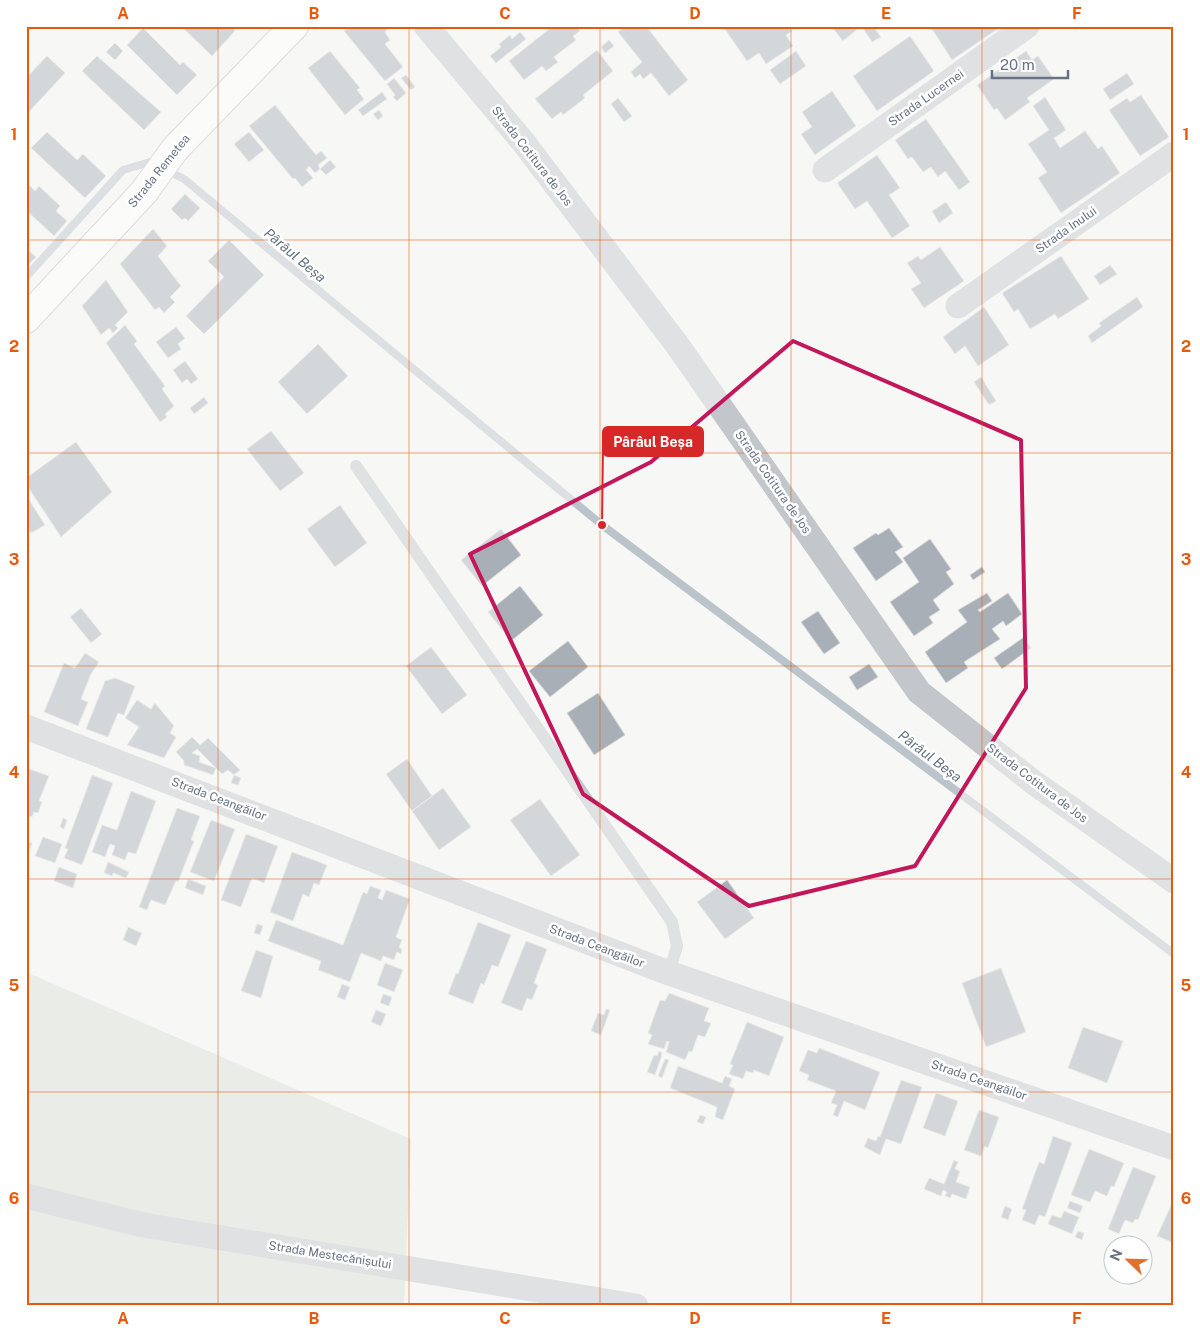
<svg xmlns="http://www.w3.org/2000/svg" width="1200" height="1332" font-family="'Public Sans',sans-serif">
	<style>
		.green { fill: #d8ded6 }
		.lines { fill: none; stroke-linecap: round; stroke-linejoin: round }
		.stream { stroke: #bbc4ca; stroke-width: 8 }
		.building { fill: #a9afb7; stroke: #d9d9d7 }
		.secondary-casing { stroke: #b5b9bf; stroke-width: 30 }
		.lane { stroke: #c3c6ca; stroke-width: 12 }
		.street { stroke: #c3c6ca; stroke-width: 25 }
		.secondary { stroke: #fff; stroke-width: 28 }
		.marked { fill: none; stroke: #c2185b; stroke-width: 4; stroke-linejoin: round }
		.grid { fill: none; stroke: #e8590c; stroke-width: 1; stroke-opacity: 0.55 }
		.labels { text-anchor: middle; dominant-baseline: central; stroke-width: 5; stroke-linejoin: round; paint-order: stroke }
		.street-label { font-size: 12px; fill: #677385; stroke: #fff }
		.water-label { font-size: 14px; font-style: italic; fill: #637481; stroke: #fff }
		.leader { fill: none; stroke: #d62828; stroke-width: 2 }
		.callout-dot { fill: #d62828; stroke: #fff; stroke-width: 2 }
		.callout { fill: #d62828; stroke: #d62828; stroke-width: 2 }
		.callout-label { font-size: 14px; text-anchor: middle; font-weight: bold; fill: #fff }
		.neatline { fill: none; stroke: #e8590c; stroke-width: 2 }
		.grid-label { font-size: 16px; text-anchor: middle; font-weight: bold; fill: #e8590c }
	</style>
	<rect width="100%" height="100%" fill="#f7f8f5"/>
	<path class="green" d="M26,972l385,167 -7,167h-378z"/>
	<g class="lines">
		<path class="stream" d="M166,170l18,9 418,346 572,429
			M26,277l97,-107 27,-8 6,3"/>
	</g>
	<path class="building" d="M181,26h49l5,5 -23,25z
		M350,26h41l-6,6 5,8 -5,4 18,23 -18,14 -41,-50z
		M553,26h23l4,5 -7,5 3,4 -22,17 4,5 -12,9 -4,-5 -18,14 -15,-19z
		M625,26h21l42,54 -19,16 -18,-23 -8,6 -3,-5 -5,4 -4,-6 11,-10 -24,-30z
		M727,26h62l3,5 -6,4 7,11 -27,18 -7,-11 -12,8 -23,-33z
		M861,26l-18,15 -11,-14 1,-1z
		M873,26l8,11 -9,5 -10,-15z
		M930,26h72l-50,34z
		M143,28l37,37 3,-3 14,13 -20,20 -50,-50z
		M520,32l6,7 -30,24 -6,-7 11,-9 -2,-3 11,-9 2,4z
		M910,36l24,35 -57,40 -24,-35z
		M609,40l5,6 -9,7 -4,-6z
		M115,43l8,8 -8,9 -9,-8z
		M597,50l16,21 -30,24 2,3 -22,17 -2,-3 -9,7 -17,-20z
		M330,51l30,37 -3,2 7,9 -19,16 -37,-47z
		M796,51l10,15 -26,18 -10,-14z
		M1026,51l6,9 6,-4 16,23 -27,19 3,4 -25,18 -8,-12 -3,2 -17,-25z
		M47,56l18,17 -39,42v-37z
		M97,56l64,56 -17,18 -62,-59z
		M1127,73l7,11 -24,16 -7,-11z
		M406,75l9,12 -4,3 -10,-12z
		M394,78l12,15 -9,8 -4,-4 2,-2 -8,-11z
		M832,91l24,35 -41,29 -14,-21 11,-7 -10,-15z
		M382,92l5,7 -24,17 -5,-6z
		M1141,95l28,42 -29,19 -31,-46 18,-12 3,4z
		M1045,97l21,33 -12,8 6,10 25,-17 13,18 4,-3 18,27 -59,40 -23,-35 9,-6 -19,-28 21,-14 -16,-24z
		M618,98l14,18 -8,6 -13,-18z
		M275,105l41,50 5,-4 6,7 -9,7 2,4 -5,4 -6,-7 -3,4 7,8 -11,9 -7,-9 -2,1 -44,-53z
		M379,110l4,6 -5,4 -5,-6z
		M926,119l44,63 -11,8 -14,-19 -7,6 -7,-10 -8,5 -11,-15 -4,2 -13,-19z
		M47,132l30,28 6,-6 23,22 -21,22 -54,-50z
		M249,132l15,18 -15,12 -15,-18z
		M877,155l23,33 -11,7 21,31 -18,12 -25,-37 -12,8 -18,-26z
		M330,160l6,7 -10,8 -6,-6z
		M26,182l9,9 4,-5 21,20 -4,5 11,10 -13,15 -28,-26z
		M185,194l15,14 -12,13 -3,-3 -3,2 -11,-11z
		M946,202l7,11 -14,10 -7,-12z
		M153,229l14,17 -9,10 23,30 -11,11 5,5 -11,11 -5,-6 -4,3 -35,-46z
		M229,240l35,35 -60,59 -18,-18 38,-39 -16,-16z
		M940,247l24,34 -40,27 -13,-19 10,-6 -14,-20 11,-7 3,4z
		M26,248l10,9 -10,10z
		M1061,256l28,43 -31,20 -3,-5 -25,15 -12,-20 -4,3 -12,-19z
		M1110,265l7,9 -17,11 -6,-9z
		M106,280l22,32 -13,13 3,3 -5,5 -4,-5 -8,7 -19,-29z
		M1137,297l6,10 -51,36 -4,-7 13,-10 -2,-3z
		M984,307l25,38 -31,21 -13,-20 -10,8 -12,-17z
		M125,325l12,16 -3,3 31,42 -3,3 12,17 -9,8 2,3 -7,5 -54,-79z
		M176,327l9,11 -7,6 3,5 -13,9 -12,-16z
		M318,344l30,32 -41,38 -29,-32z
		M185,361l13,18 -7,5 -4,-5 -5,4 -9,-13z
		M981,377l15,24 -7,4 -15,-23z
		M204,397l4,6 -14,11 -4,-6z
		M271,431l33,42 -24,18 -33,-42z
		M76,442l36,50 -51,45 -35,-53v-6z
		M26,495l19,30 -14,8 -5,-7z
		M340,505l27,38 -32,24 -28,-38z
		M889,528l14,19 -8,5 8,10 -27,19 -23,-33 23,-15 2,2z
		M501,529l20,26 -39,31 -21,-26z
		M930,539l21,30 -5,3 8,12 -21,16 7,10 -11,7 4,6 -19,13 -24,-34 29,-20 -16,-24z
		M982,567l3,5 -12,8 -3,-5z
		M520,586l23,29 -32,26 -23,-29z
		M987,593l5,8 -14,9 2,2 28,-19 14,21 -16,12 -3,-5 -11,8 8,10 -36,23 4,6 -22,15 -21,-31 42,-30 -9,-12z
		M81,608l21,26 -11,9 -21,-26z
		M818,611l22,32 -16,11 -23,-32z
		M1024,637l7,11 -29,21 -8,-11z
		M568,641l20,26 -38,30 -21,-26z
		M431,647l36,48 -25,19 -36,-48z
		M85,653l14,9 -8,12 -10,25 7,3 -10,24 -34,-14 20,-49 11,5z
		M869,664l9,13 -21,13 -8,-13z
		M115,678l20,8 -11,29 -6,-2 -10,24 -22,-8 19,-48z
		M598,693l27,42 -31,20 -27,-42z
		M137,700l14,9 4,-6 19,23 -4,7 6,4 -12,21 -37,-13 12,-18 -14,-9z
		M192,737l8,8 8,-7 32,32 -6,5 -6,-5 -6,4 -25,-25 -5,4 8,3 -1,6 17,6 -3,7 -29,-10v-4l-8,-9z
		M407,759l25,37 -20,15 -26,-37z
		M29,769l20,7 -10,25 3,1 -4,11 -4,-1 -2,5 -6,-2v-38z
		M92,775l21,8 -31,82 -18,-7 4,-9 -3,-1z
		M234,775l7,3 -3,7 -7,-2z
		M443,788l28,39 -32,23 -27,-39z
		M131,791l25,10 -20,53 -8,-2 -3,8 -13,-5 3,-9 -5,-2 -5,13 -13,-5 10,-27 15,5z
		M540,799l40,56 -29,21 -41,-56z
		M177,808l23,8 -9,24 3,1 -16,41 -2,-1 -11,24 -14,-5 -4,10 -8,-3z
		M63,818l4,2 -3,9 -4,-2z
		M211,820l24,9 -21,52 -24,-9z
		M246,834l32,12 -14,37 -12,-5 -11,29 -20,-7z
		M43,837l19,7 -7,19 -20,-7z
		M26,841l6,2 -4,11h-2z
		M292,852l35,13 -8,20 -5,-2 -5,14 -6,-3 -10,27 -23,-9z
		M108,862l21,10 -3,6 -13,-5 -1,3 -8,-3z
		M59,867l18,7 -4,14 -19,-7z
		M188,879l18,7 -3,9 -18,-7z
		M727,880l27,38 -29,21 -28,-37z
		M370,886l11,4 -3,8 4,2 4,-10 24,9 -14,38 6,3 -3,7 3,2 -1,5 -4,-2 -3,8 -11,-4 -2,5 -20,-8 -11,29 -32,-12 3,-9 -53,-20 8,-21 67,25 20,-53 4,2z
		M478,922l33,13 -13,32 -6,-2 -8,20 -3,-2 -8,21 -25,-10 8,-21 2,1z
		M257,924l6,2 -3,9 -6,-2z
		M128,927l14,6 -6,13 -13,-6z
		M526,941l21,8 -13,34 4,2 -6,15 -5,-2 -5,13 -21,-8z
		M256,950l17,6 -12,42 -20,-7z
		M385,963l18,7 -9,22 -17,-7z
		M1001,968l25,64 -40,15 -24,-64z
		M342,984l8,3 -5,13 -8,-3z
		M669,993l40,15 -5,13 7,2 -6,14 -7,-2 -6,17 -3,-1 -4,9 -19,-8 3,-10 -2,-1 -3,8 -16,-5 4,-9 -4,-2 12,-33 5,1z
		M383,994l9,3 -3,9 -9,-3z
		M606,1009l4,1 -9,25 -10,-4 7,-18 6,2z
		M376,1010l10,4 -5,12 -10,-4z
		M747,1022l37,15 -15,39 -15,-6 -1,3 -7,-2 -3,8 -14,-5 4,-9 -3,-1z
		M1083,1027l40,14 -16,42 -39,-15z
		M819,1048l61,24 -15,38 -21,-9 -6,16 -5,-2 4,-10 -6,-2 5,-12 -29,-11 2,-5 -10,-4 9,-21 9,3z
		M659,1051l3,2 -1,5 -6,17 -8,-3 7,-17 3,1z
		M665,1059l4,1 -7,18 -4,-2z
		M678,1066l44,17 3,-7 7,3 -3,7 6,3 -12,31 -8,-3 2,-10 -47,-19z
		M901,1080l21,7 -21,57 -15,-5 -6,16 -16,-8 4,-9 8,3 2,-5 2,1z
		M936,1093l22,8 -13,35 -22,-8z
		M979,1110l20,7 -11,31 -3,-2 -4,10 -17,-6z
		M700,1115l6,2 -3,7 -6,-2z
		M1053,1136l19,7 -27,74 -6,-2 -4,10 -13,-5 4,-10 -4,-1 17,-47 5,2z
		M1089,1149l35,14 -10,24 -3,-1 -4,10 -12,-5 -5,11 -19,-7z
		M954,1160l4,2 -3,7 5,2 -4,11 14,5 -4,12 -14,-5 -2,4 -5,-2 2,-4 -4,-2 -2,6 -17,-7 5,-11 15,6z
		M1133,1167l23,9 -18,44 -3,-1 -2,4 -8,-3 -6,14 -11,-5z
		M1174,1199v44l-17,-7z
		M1070,1201l13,5 -3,7 -13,-5z
		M1005,1206l7,3 -4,11 -7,-3z
		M1064,1211l15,6 -7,17 -24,-10 4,-9 9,3z
		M1078,1231l6,2 -2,7 -7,-3z"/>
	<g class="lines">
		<g class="secondary-casing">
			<path id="secondary" d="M26,319l118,-127 31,-43 119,-123"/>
		</g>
		<path class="lane" d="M356,466l316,456 5,24 -8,27"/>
		<path class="street" d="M426,26l98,117 154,203 241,346 114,90 141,99
			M825,170l202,-144
			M958,306l216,-152
			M26,727l643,246 505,175
			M26,1196l117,29 493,81"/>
		<use href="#secondary" class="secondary"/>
	</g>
	<path d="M0 0H1200V1332H0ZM793,341l228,99 5,248 -111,178 -166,40 -166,-112 -113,-240 181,-92z" fill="#f7f8f5" fill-opacity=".55" fill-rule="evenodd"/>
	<path class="marked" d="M793,341l228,99 5,248 -111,178 -166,40 -166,-112 -113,-240 181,-92z"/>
	<path class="grid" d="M218,26v1280M409,26v1280M600,26v1280M791,26v1280M982,26v1280M26,240h1148M26,453h1148M26,666h1148M26,879h1148M26,1092h1148"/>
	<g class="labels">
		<g class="street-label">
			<text transform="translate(926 98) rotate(-35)">Strada Lucernei</text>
			<text transform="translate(532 156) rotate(52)">Strada Cotitura de Jos</text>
			<text transform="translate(159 171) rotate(-51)">Strada Remetea</text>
			<text transform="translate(1066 230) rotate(-35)">Strada Inului</text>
			<text transform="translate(773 482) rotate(55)">Strada Cotitura de Jos</text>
			<text transform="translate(1037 783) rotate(37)">Strada Cotitura de Jos</text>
			<text transform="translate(219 799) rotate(21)">Strada Ceangăilor</text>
			<text transform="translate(597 946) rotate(21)">Strada Ceangăilor</text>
			<text transform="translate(979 1080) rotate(19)">Strada Ceangăilor</text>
			<text transform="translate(330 1255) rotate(9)">Strada Mestecănișului</text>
		</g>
		<g class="water-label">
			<text transform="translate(295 255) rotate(40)">Pârâul Beșa</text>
			<text transform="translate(930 756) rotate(37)">Pârâul Beșa</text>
		</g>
	</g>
	<path class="leader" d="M602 525L603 442"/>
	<circle class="callout-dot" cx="602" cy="525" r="5"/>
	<rect class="callout" x="603" y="427" width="100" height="29" rx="5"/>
	<g class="callout-label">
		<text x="653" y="447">Pârâul Beșa</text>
	</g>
	<rect width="1200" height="1332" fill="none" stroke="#ffffff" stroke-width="55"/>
	<g transform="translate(1128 1260) rotate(293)"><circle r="24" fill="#ffffff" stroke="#c2c7ce"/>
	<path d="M0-4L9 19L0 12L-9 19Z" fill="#e0712c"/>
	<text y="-8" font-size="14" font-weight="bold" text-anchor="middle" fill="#677385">N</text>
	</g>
	<path d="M992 70v8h76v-8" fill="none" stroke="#677385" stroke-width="2.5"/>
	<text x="1000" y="70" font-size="15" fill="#677385" stroke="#ffffff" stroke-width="4" paint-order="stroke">20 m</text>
	<rect x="28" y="28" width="1144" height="1276" class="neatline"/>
	<g class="grid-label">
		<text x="123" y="19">A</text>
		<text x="314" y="19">B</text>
		<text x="505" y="19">C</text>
		<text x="695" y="19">D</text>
		<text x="886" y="19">E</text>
		<text x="1077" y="19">F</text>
		<text x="14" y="140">1</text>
		<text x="1186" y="140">1</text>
		<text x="14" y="352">2</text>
		<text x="1186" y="352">2</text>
		<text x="14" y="565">3</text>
		<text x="1186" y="565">3</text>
		<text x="14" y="778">4</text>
		<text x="1186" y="778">4</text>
		<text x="14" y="991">5</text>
		<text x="1186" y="991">5</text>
		<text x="14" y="1204">6</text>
		<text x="1186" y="1204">6</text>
		<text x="123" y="1324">A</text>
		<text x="314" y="1324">B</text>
		<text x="505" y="1324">C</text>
		<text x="695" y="1324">D</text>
		<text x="886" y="1324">E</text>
		<text x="1077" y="1324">F</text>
	</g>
</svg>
